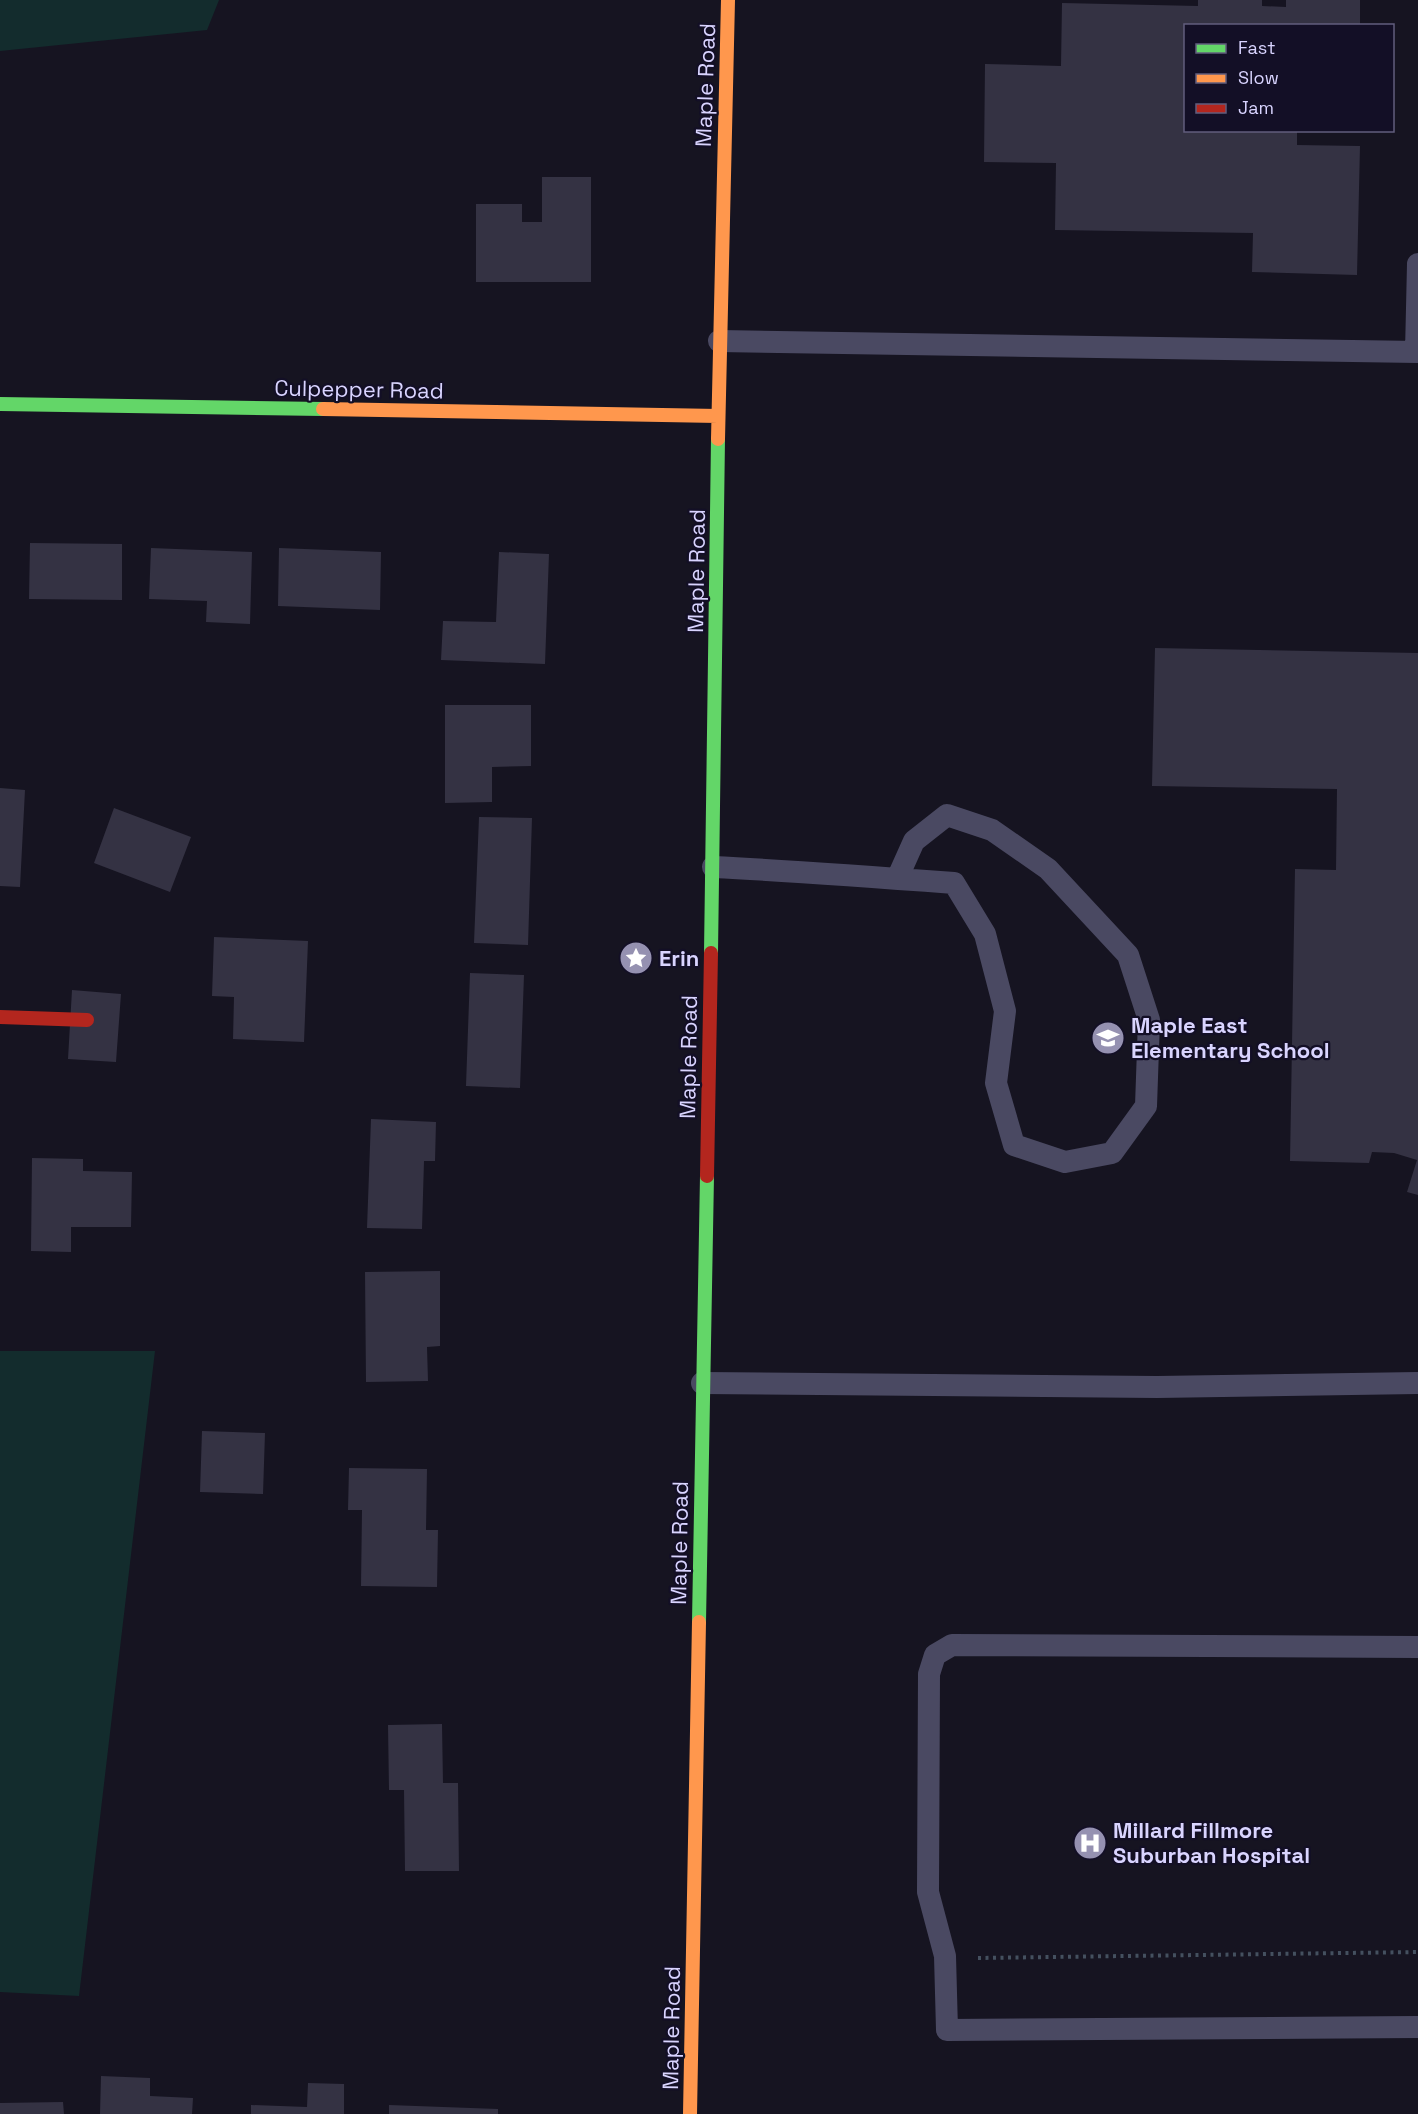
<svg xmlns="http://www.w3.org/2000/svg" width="1418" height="2114" font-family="'Space Grotesk',sans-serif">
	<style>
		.green { fill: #132c2d }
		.building { fill: #343243 }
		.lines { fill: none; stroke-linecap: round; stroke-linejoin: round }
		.path { stroke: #44505f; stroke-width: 4; stroke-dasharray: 3 4.5; stroke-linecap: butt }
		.lane { stroke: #4a4962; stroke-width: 22 }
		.fast { stroke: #63d668; stroke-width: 14 }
		.slow { stroke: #ff974d; stroke-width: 14 }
		.jam { stroke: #b3261e; stroke-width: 14 }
		.labels { text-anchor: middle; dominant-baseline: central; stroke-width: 4.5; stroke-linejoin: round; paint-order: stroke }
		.street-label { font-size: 22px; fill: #d9d4ff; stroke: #130f26 }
		.poi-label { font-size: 22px; font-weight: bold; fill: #d9d4ff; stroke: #130f26; text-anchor: start }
	</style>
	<rect width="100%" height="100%" fill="#161421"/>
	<path class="green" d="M0,0h219l-12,30 -207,21z
		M0,1351h155l-76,645 -79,-4z"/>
	<path class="building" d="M1198,0h64v6l24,1v-7h74v26h-174v104h111v15l63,1 -3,129 -105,-3 1,-39 -198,-3 1,-67 -72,-1 1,-98 76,2 1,-63 136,3z
		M542,177h49v105h-115v-78h46v18h20z
		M30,543l92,1v56l-93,-1z
		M151,548l101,4 -2,72 -44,-2 1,-21 -58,-2z
		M279,548l102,4 -1,58 -102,-4z
		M499,552l50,2 -4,110 -104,-4 2,-39 53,1z
		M1155,648l263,5v542l-11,-3 10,-32 -23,-7 -22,-1 -3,11 -79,-2 5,-292 41,1 1,-81 -185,-3z
		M445,705h86v61l-39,1v35l-47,1z
		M0,788l25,2 -5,97 -20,-1z
		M114,808l77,29 -21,55 -76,-29z
		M479,817l53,1 -4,127 -54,-2z
		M214,937l94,4 -4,101 -71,-3 1,-42 -22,-1z
		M470,973l54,2 -4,113 -54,-2z
		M72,990l49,4 -5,68 -48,-3z
		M371,1119l65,3 -1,39h-11l-2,68 -55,-1z
		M32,1158l51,1v12l49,1 -1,55h-60v25l-40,-1z
		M440,1271v75l-13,1 1,34 -62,1 -1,-110z
		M202,1431l63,2 -2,61 -63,-2z
		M349,1468l78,1 -1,61h12l-1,57 -76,-1 1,-76h-14z
		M442,1724l1,59h15l1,88h-54l-1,-81h-15l-1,-65z
		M101,2076l49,2v18l43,2 -1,16h-92z
		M308,2083l36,1v30h-93v-9l56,2z
		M63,2102l1,12h-64v-11z
		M389,2105l109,4v5h-109z"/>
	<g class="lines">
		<path class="path" d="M978,1958l440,-6"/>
		<path class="lane" d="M719,341l699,11
			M1416,352l2,-88
			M713,867c81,4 161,10 241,16l31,51 20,77 -9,72 18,62 51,17 47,-9 34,-47 3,-86 -21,-65 -80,-86 -56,-39 -45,-15 -33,26 -17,38
			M702,1383l455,4 261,-4
			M1418,1647l-466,-2 -17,10 -6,19 -1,218 17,64 2,74 471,-3"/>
		<path class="fast" d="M0,404l323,5
			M711,953l7,-514
			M699,1622l8,-446"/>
		<path class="slow" d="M323,409l395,7
			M718,439l10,-439
			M690,2114l9,-492"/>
		<path class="jam" d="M0,1017l87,3
			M707,1176l4,-223"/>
	</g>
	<defs>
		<g id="sight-disc" transform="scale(1.725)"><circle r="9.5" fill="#9591b1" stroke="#130f26"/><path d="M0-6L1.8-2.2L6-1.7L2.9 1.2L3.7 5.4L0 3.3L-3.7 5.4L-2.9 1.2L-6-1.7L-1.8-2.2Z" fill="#fff"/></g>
		<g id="school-disc" transform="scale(1.725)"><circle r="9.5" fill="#9591b1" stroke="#130f26"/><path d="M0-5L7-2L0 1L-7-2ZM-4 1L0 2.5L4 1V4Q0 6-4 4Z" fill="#fff"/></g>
		<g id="hospital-disc" transform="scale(1.725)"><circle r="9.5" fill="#9591b1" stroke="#130f26"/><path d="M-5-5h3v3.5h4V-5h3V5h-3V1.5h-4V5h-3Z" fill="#fff"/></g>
	</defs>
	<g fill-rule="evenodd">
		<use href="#sight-disc" x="636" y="958"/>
		<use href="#school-disc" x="1108" y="1038"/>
		<use href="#hospital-disc" x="1090" y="1843"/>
	</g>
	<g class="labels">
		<g class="street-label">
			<text transform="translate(705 85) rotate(-88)">Maple Road</text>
			<text transform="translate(359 389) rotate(1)">Culpepper Road</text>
			<text transform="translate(696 571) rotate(-89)">Maple Road</text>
			<text transform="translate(688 1057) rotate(-89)">Maple Road</text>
			<text transform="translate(679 1543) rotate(-89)">Maple Road</text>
			<text transform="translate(671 2028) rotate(-89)">Maple Road</text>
		</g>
		<g class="poi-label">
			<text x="659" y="958">Erin</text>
			<text x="1131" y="1025">Maple East<tspan x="1131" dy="25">Elementary School</tspan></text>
			<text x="1113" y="1830">Millard Fillmore<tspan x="1113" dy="25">Suburban Hospital</tspan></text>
		</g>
	</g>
	<rect x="1184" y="24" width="210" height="108" fill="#130f26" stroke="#625e7d" stroke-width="1.5"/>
	<rect x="1196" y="44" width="30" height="9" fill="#63d668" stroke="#625e7d" stroke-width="1.5"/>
	<text x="1238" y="54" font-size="18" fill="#d9d4ff">Fast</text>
	<rect x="1196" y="74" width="30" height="9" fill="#ff974d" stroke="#625e7d" stroke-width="1.5"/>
	<text x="1238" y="84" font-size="18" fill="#d9d4ff">Slow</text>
	<rect x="1196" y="104" width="30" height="9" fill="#b3261e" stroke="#625e7d" stroke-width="1.5"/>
	<text x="1238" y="114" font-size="18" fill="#d9d4ff">Jam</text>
</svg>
